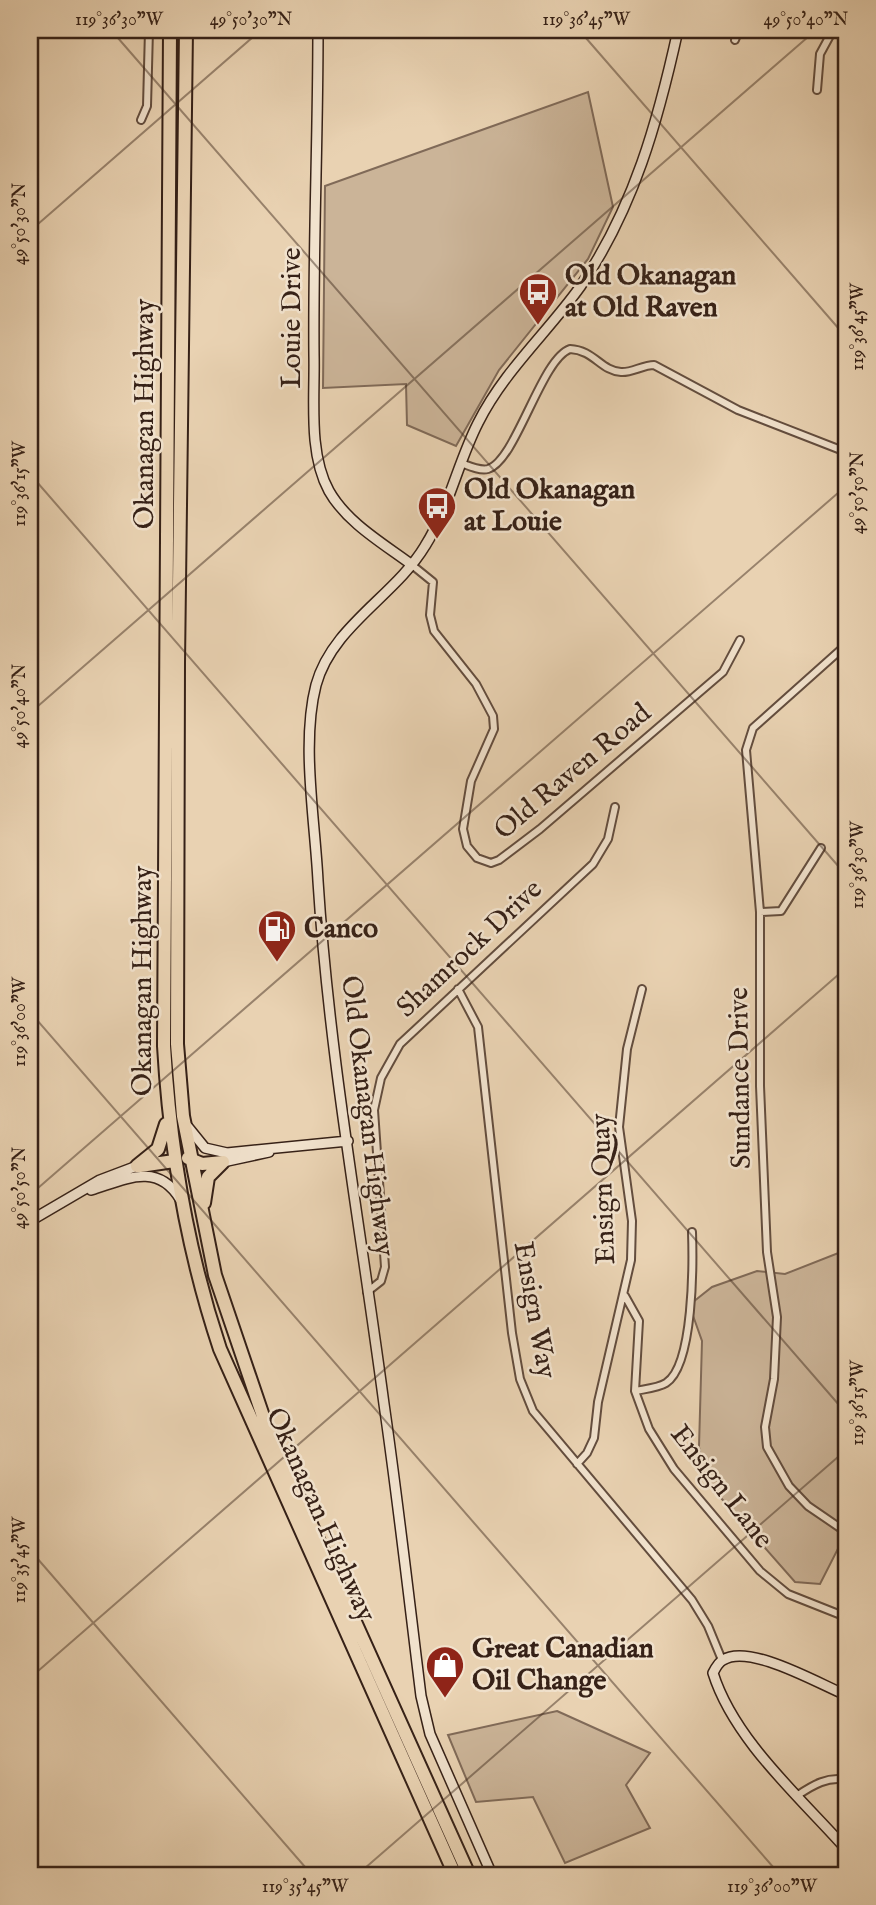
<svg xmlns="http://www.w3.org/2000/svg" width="876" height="1905" font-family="'IM FELL English',serif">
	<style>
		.green { fill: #cbb498; stroke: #806a58; stroke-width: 2 }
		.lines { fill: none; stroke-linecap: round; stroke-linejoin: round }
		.street-casing { stroke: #634d3e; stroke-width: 10 }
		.secondary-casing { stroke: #362117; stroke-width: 12 }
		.highway-casing { stroke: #362117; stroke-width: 16 }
		.street { stroke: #f1e2cd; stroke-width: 6 }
		.secondary { stroke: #f1e2cd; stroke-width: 9 }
		.highway { stroke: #e9d2b2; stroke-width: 12 }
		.ticks { fill: none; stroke: #362117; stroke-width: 2; stroke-opacity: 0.45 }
		.labels { text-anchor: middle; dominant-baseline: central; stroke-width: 5; stroke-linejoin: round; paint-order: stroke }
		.poi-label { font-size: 28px; font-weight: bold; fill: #362117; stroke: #f1e2cd; text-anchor: start }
		.street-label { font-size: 28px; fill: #362117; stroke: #f1e2cd }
		.neatline { fill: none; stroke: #362117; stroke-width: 2.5 }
		.ticks-label { font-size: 18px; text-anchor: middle; fill: #362117 }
	</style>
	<rect width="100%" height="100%" fill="#e9d2b2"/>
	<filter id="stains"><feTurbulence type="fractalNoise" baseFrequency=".00286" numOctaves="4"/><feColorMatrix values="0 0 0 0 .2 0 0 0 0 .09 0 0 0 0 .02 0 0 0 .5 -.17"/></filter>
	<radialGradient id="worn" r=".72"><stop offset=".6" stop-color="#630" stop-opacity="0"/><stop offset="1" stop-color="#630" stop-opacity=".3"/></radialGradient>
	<path class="green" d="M588,92l25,115 -25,52 -89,111 -43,76 -49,-21 -1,-41 -83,4 2,-202z
		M846,1250v283l-26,51 -25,-2 -89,-101 -7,-34 3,-106 -11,-31 2,-8 19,-15 45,-16 28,3z
		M557,1711l93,42 -24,32 24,43 -85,35 -32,-66 -57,5 -28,-67z"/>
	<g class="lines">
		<g class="street-casing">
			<path id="street" d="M735,40l4,-10
				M817,90l3,-36 13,-24
				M141,120l6,-14 2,-76
				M461,463c8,3 19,8 27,6 28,-8 53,-110 82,-120 24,1 31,22 51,23 10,1 22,-7 33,-7l84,45 108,42
				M412,565l21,17 -3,33 4,16 42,53 17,32 1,13 -23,52 -8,48 4,17 10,12 14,5 8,-3 41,-31 183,-157 17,-32
				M846,645l-93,83 -7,22 14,162v174l7,166 10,65 -3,62 -9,48 2,20 22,39 19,20 38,26
				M760,912l21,-1 40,-63
				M458,989l20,38 34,306 8,46 13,32 159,189 16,26 14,34
				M367,1292l14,-11 4,-14 -11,-157 7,-32 19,-34 193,-180 15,-25 7,-32
				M625,1296l14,25 -4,70 14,38 25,40 86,102 28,23 58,23
				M635,1391c10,-2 23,-3 31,-8 28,-18 27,-121 26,-151
				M577,1464l10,-11 7,-15 4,-36 33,-142 1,-39 -13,-94 8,-78 15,-60
				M798,1795c15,-10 30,-19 48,-15"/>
		</g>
		<g class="secondary-casing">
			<path id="secondary" d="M318,30c0,108 -5,217 -4,325 1,43 -6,98 15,136 18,32 55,53 83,74
				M188,1127l17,21 22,5 121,-12
				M223,1162l46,-10
				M91,1190c33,-10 66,-29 89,9
				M30,1221l70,-41 37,-14
				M846,1695c-27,-11 -97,-52 -123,-35 -4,2 -8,9 -10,13 21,67 87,124 133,176
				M492,1875l-62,-141 -9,-38c-12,-97 -23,-195 -37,-292 -23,-174 -55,-348 -66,-523 -3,-61 -17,-138 -2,-196 16,-59 79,-89 109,-139 24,-38 33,-84 53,-123 26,-52 69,-90 102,-136 54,-79 78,-166 98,-257"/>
		</g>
		<g class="highway-casing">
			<path id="highway" d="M170,30l-6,1016c6,104 23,204 56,303l235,526
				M186,30l-8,633 -1,381 6,72 32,159 50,147 204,453
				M188,1158l14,6 21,-2
				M137,1166l21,-17 8,-25
				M140,1166l34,-5
				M204,1203l4,-26 15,-15"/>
		</g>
		<use href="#street" class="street"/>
		<use href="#secondary" class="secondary"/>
		<use href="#highway" class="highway"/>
	</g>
	<path class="ticks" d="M111,30l735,845M579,30l267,307M30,231l231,-201M30,474l816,939M30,713l786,-683M30,1012l750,863M30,1195l816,-709M30,1550l282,325M30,1678l816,-710M357,1875l489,-425"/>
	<defs>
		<g id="bus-pin" transform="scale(2.0125)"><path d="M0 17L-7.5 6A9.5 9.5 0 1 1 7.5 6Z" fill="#8f2418" stroke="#f1e2cd"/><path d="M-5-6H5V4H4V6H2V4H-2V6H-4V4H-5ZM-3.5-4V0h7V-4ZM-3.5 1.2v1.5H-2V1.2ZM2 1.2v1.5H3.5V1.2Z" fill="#fff"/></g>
		<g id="fuel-pin" transform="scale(2.0125)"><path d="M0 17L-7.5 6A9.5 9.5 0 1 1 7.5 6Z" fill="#8f2418" stroke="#f1e2cd"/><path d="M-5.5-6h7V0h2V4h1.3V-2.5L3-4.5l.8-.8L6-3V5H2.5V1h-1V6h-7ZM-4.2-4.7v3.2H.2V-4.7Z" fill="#fff"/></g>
		<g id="shop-pin" transform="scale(2.0125)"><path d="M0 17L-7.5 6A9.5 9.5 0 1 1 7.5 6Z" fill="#8f2418" stroke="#f1e2cd"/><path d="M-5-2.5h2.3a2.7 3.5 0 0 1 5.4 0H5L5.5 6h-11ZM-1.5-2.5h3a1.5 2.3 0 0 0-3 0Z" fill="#fff"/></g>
	</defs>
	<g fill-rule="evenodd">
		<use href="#bus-pin" x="538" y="292"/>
		<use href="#bus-pin" x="437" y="506"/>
		<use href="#fuel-pin" x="277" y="929"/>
		<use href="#shop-pin" x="445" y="1665"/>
	</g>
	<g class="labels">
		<g class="poi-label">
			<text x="565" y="276">Old Okanagan<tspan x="565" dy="32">at Old Raven</tspan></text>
			<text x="464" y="490">Old Okanagan<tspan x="464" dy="32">at Louie</tspan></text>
			<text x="304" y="929">Canco</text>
			<text x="472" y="1649">Great Canadian<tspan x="472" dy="32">Oil Change</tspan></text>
		</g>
		<g class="street-label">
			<text transform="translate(292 318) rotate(-90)">Louie Drive</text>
			<text transform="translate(145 414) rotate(-90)">Okanagan Highway</text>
			<text transform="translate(573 772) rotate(-40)">Old Raven Road</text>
			<text transform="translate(470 949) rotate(-43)">Shamrock Drive</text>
			<text transform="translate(143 981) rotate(-90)">Okanagan Highway</text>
			<text transform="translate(741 1078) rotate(-91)">Sundance Drive</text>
			<text transform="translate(367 1116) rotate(83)">Old Okanagan Highway</text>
			<text transform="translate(604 1189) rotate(-92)">Ensign Quay</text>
			<text transform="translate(534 1310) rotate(80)">Ensign Way</text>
			<text transform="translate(721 1487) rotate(52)">Ensign Lane</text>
			<text transform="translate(320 1515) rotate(66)">Okanagan Highway</text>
		</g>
	</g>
	<rect width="876" height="1905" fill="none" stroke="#e9d2b2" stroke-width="77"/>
	<rect x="38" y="38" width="800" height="1829" class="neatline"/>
	<g class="ticks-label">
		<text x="119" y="25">119°36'30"W</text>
		<text x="251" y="25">49°50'30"N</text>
		<text x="586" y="25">119°36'45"W</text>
		<text x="806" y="25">49°50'40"N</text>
		<text transform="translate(19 224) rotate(-90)" y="6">49°50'30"N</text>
		<text transform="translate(857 327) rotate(-90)" y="6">119°36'45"W</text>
		<text transform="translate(19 484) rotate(-90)" y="6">119°36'15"W</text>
		<text transform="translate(857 493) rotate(-90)" y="6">49°50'50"N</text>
		<text transform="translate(19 706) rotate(-90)" y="6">49°50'40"N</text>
		<text transform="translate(857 865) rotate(-90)" y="6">119°36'30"W</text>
		<text transform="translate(19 1022) rotate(-90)" y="6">119°36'00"W</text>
		<text transform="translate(19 1188) rotate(-90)" y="6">49°50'50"N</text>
		<text transform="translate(857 1403) rotate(-90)" y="6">119°36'15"W</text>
		<text transform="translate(19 1560) rotate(-90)" y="6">119°35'45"W</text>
		<text x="305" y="1892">119°35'45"W</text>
		<text x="772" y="1892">119°36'00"W</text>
	</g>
	<rect width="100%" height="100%" filter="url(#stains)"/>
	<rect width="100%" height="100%" fill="url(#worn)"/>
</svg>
